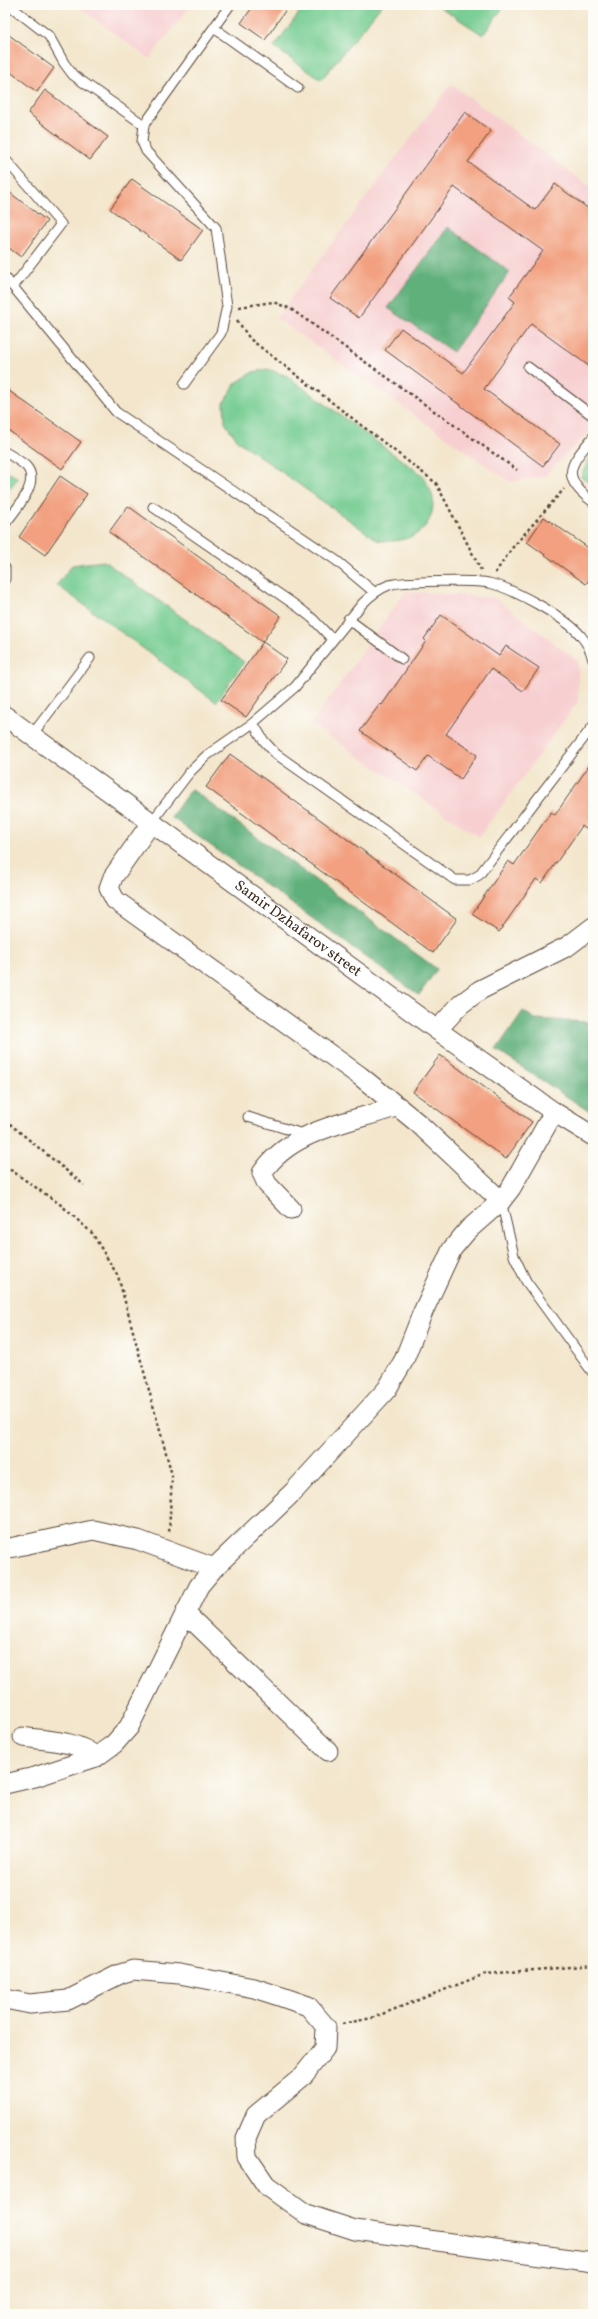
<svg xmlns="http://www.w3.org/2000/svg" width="598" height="2319" font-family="Vollkorn,serif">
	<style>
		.built { fill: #f7cfd1 }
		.green { fill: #75cc91; stroke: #587b58 }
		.forest { fill: #60b07b; stroke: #4e6d4c }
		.building { fill: #f2a080 }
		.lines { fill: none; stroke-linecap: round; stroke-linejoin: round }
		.service-casing { stroke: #574638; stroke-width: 11 }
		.minor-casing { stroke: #574638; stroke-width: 21 }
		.path { stroke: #574638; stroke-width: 2.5; stroke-dasharray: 3 3; stroke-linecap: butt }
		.service { stroke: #fff; stroke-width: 9 }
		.minor { stroke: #fff; stroke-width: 19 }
		.labels { text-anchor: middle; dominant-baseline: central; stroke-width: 3; stroke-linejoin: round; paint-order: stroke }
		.street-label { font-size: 15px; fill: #3b2a1e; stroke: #fdfcf7 }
	</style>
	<rect width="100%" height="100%" fill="#fdfcf7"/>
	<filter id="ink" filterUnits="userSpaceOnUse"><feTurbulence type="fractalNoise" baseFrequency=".025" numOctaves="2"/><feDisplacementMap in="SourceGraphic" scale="8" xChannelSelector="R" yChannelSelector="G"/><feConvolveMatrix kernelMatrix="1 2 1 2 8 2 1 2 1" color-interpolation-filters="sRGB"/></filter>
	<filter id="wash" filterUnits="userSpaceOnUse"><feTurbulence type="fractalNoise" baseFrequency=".012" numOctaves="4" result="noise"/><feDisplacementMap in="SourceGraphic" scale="16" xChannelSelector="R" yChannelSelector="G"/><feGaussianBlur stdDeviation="0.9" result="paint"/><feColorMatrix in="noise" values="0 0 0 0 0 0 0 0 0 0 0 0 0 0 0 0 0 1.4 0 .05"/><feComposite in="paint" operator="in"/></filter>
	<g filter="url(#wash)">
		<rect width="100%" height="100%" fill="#f3e6cc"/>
		<path class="built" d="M76,5h115l-42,54z
			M451,84l142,105v239l-50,49 -33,5 -234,-164z
			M406,591l89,7 83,63v40l-99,136 -168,-113z"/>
		<path class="green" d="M305,5h77l-61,75 -47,-33z
			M437,5h68l-22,30z
			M268,369l19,7 135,99c4,7 10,16 11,23 2,34 -26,47 -56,42l-139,-99 -13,-18 -1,-21 12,-19 17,-11z
			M593,447v39l-12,-9z
			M5,470l13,8 -13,17z
			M104,561l140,101 -28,40 -159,-117 15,-20z"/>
		<path class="forest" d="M448,227l62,45 -57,80 -65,-44z
			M191,789l246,180 -18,26 -248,-178z
			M523,1011l12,8 54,3 4,30v62l-97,-64z"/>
		<g id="blocks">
			<path class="building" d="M254,5h35l-24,35 -24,-17z
				M5,32l49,36 -17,24 -32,-24z
				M45,90l63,47 -18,23 -62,-47z
				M465,112l26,19 -23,31 67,48 20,-26 38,28v157l-62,-45 -47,65 76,55 -17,22 -158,-116 16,-22 62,45 52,-71 -6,-5 34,-46 -89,-64 -95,131 -29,-20z
				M132,179l71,51 -22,30 -71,-51z
				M5,189l42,32 -26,36 -16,-12z
				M5,388l76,54 -19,27 -57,-41z
				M60,476l27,18 -42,61 -26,-18z
				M128,506l153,110 -19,26 -153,-110z
				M544,517l49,34v23l-7,10 -59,-42z
				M441,615l58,41 7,-10 33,22 -16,23 -32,-22 -45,65 31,21 -16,24 -33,-23 -11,15 -57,-40 20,-27 2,1 44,-64 -2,-2z
				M263,642l24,17 -41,58 -25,-17z
				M230,754l227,165 -24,34 -227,-166z
				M593,760v58l-7,11 -4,-3 -40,57 -6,-4 -37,53 -27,-18 36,-53 6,4 37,-53 4,3z
				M440,1055l92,67 -26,37 -93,-67z"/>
		</g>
	</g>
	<g filter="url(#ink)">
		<use href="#blocks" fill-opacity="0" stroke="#574638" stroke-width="1"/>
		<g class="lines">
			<g class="service-casing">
				<path id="service" d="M9,5l40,31 15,27 9,12 71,50 86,-120
					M214,28l84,60
					M144,125l-2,17 4,9 70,77 11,78 -6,27 -37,51
					M5,159l56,65 -48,63
					M5,277l111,135 221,149 37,31
					M528,367l65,49
					M593,437c-23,28 -34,39 0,65
					M5,452c7,4 15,9 21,14 16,17 -12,45 -21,58
					M153,507l145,100 14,11 20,21
					M5,568v11
					M348,619l54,40
					M253,723l11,18 12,13 179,126h15l9,-5 114,-149
					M32,735l58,-77
					M151,823l38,-50 17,-17 47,-33 42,-36 67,-83c8,-8 16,-15 27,-19 11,-4 88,-5 100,-2 23,5 78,35 92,53 6,7 10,15 12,24
					M248,1117l58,18
					M501,1201l13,55 12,25 67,92"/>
			</g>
			<g class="minor-casing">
				<g id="minor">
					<path id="s1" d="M5,716l432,314 117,82 39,24"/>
					<path d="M151,823l-38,54 -4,11 6,12 245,176 59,48 82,77"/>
					<path d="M437,1030l24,-26 19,-14 88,-44 25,-19"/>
					<path d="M291,1209l-24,-25 -5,-11c30,-45 89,-50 136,-67"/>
					<path d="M5,1549l88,-19 45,10 76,28"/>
					<path d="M185,1613l143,138"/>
					<path d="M23,1737c24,4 54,3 73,20"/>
					<path d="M5,1784l30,-7 61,-20 18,-13 15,-17 70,-141 15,-18 80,-77 93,-102 17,-29 18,-46 30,-65 16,-19 33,-29 10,-13 43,-76"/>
					<path d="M5,1999l25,5 38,-4 52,-26 13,-4 46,4 75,14 28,9 26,9 18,21 -1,21 -23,29 -46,38 -10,23 1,19 19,28 40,29 49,16 238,32"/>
				</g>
			</g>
			<path class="path" d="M239,307l34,-5 18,7 226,161
				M237,320l13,19 186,144 45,87
				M495,573l18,-26 51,-58
				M5,1120l79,65
				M5,1166l56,39 31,28 26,43 54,199 -3,58
				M342,2024l30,-6 113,-44 108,-9"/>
			<use href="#service" class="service"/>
			<use href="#minor" class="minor"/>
		</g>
	</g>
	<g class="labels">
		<g class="street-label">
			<text stroke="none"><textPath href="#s1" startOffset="362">Samir Dzhafarov street</textPath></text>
		</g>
	</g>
	<rect width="598" height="2319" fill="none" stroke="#fdfcf7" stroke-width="20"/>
</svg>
